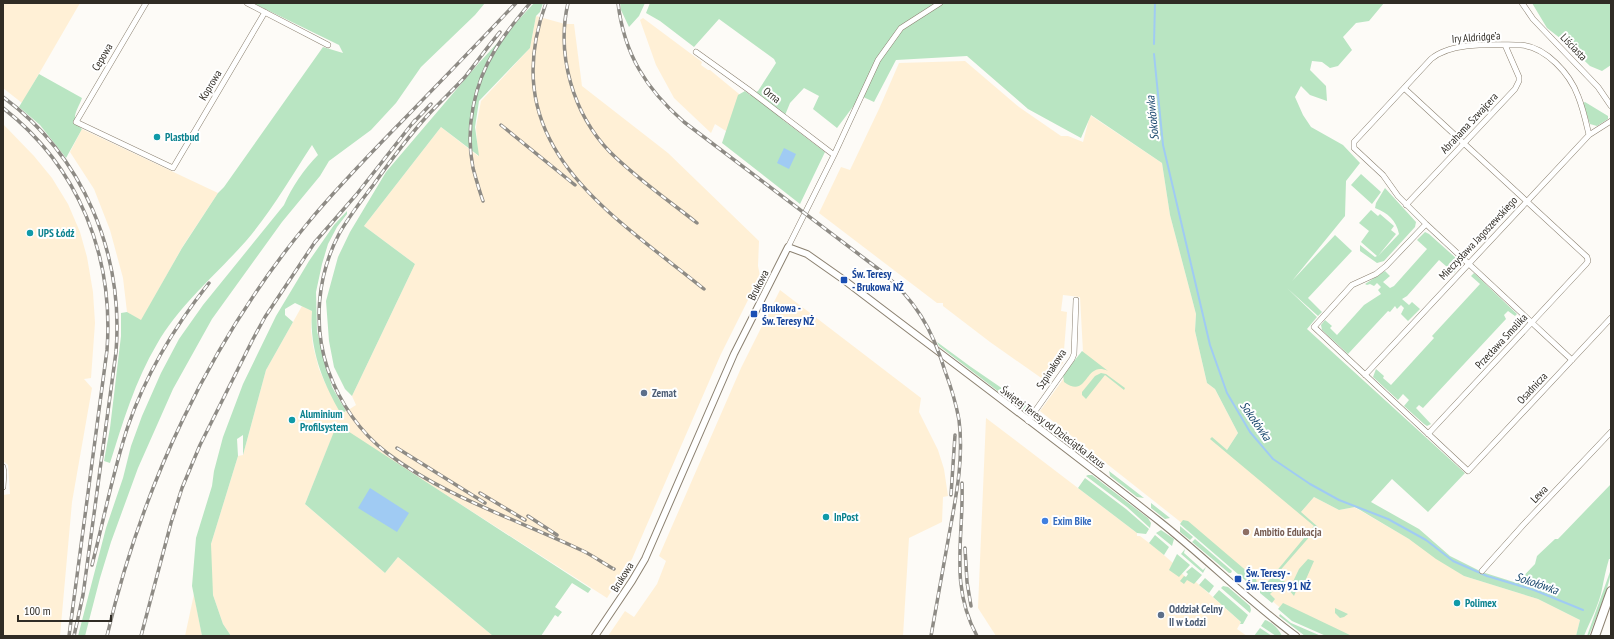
<svg xmlns="http://www.w3.org/2000/svg" width="1614" height="639" font-family="'PT Sans Narrow',sans-serif">
	<style>
		.built { fill: #fff0d6 }
		.green { fill: #b9e5c2 }
		.water { fill: #a0cbf3 }
		.lines { fill: none; stroke-linecap: round; stroke-linejoin: round }
		.stream { stroke: #a0cbf3; stroke-width: 2 }
		.minor-casing { stroke: #8b8070; stroke-width: 6 }
		.tertiary-casing { stroke: #8b8070; stroke-width: 8 }
		.primary-casing { stroke: #8b8070; stroke-width: 10 }
		.minor { stroke: #fff; stroke-width: 5 }
		.tertiary { stroke: #fff; stroke-width: 6 }
		.primary { stroke: #fff; stroke-width: 8 }
		.rail-casing { stroke: #8e8b85; stroke-width: 3.5 }
		.rail { stroke: #fff; stroke-width: 2; stroke-dasharray: 6; stroke-linecap: butt }
		.culture-dot { fill: #0f9aa8; stroke: #fff; stroke-width: 1.5 }
		.transit-dot { fill: #1a4fb4; stroke: #fff; stroke-width: 1.5 }
		.service-dot { fill: #5c6f8a; stroke: #fff; stroke-width: 1.5 }
		.shop-dot { fill: #3f7fe0; stroke: #fff; stroke-width: 1.5 }
		.education-dot { fill: #8d6e63; stroke: #fff; stroke-width: 1.5 }
		.labels { text-anchor: middle; dominant-baseline: central; stroke-width: 4; stroke-linejoin: round; paint-order: stroke }
		.street-label { font-size: 11px; fill: #302c25; stroke: #fff }
		.culture-label { font-size: 11px; font-weight: bold; fill: #0d838f; stroke: #fff; text-anchor: start }
		.transit-label { font-size: 11px; font-weight: bold; fill: #164399; stroke: #fff; text-anchor: start }
		.service-label { font-size: 11px; font-weight: bold; fill: #4e5e75; stroke: #fff; text-anchor: start }
		.shop-label { font-size: 11px; font-weight: bold; fill: #366cbe; stroke: #fff; text-anchor: start }
		.education-label { font-size: 11px; font-weight: bold; fill: #785e54; stroke: #fff; text-anchor: start }
		.water-label { font-size: 12px; font-style: italic; fill: #17466c; stroke: #fff }
	</style>
	<rect width="100%" height="100%" fill="#fdfbf7"/>
	<path class="built" d="M3,3h77l-58,100 -19,-15z
		M536,16l29,8h9l8,62 86,67 91,88 -1,25 2,10 -39,78 -89,205 -25,39 -270,-173 -32,79 80,69 13,-16 95,79h-262l-8,-12 -10,-29 -3,-22 1,-29 27,-88 5,-1 23,-85 36,-64 10,5 -1,19 2,16 6,23 6,14 17,31 14,-9 -4,-9 63,-132 -51,-38 77,-99 37,29 -2,-29 5,-26 49,-53z
		M643,18l59,44 -1,3 7,5h2l40,33 -21,30 -14,-9 -4,9 -37,-35 -18,-33 -16,-45z
		M965,61l54,46 42,29h7l15,6 7,-27 72,48 8,52 26,99 -1,17 12,52 8,6 23,44 -11,17 74,62 13,-15 25,13 15,-3 64,37 46,32 74,23 42,21 -4,16h-243l-41,-18 -114,-98 -138,-109 43,-59 -3,-55 -17,-2 -2,16 6,1 -4,51 -16,19 -57,-40 -47,-36v-3h-6l-118,-90 22,-46 9,3 29,-61 20,-46z
		M3,124l31,32 18,22 16,26 12,28 7,25 6,35 2,31 -4,55 -7,1 8,9 -20,114 -12,134h-57v-141l7,-1 -2,-29 -5,-4z
		M82,129l136,64 -35,53 -42,75 -14,-9 -4,-34 -13,-48 -16,-41 -24,-37z
		M780,290l141,108 -2,14 19,38 6,19 4,27 -5,1 -1,25 -33,16 -6,98h-295l17,-25 9,6 23,-33 9,-23 -7,-5 82,-188z
		M986,418l151,115v3h3l17,13 24,21 -1,2 6,5 2,-2 53,47 -4,7 10,7h-251l-18,-28z
		M194,594l8,42h-17z"/>
	<path class="green" d="M253,3h232l-10,12 -54,52 -25,36 -25,27 -42,31 -9,15 -38,46 -70,97 -39,70 -35,79 -27,74 -11,36 -15,58h-7l28,-108 17,-50 8,-32 11,-30 19,-43 18,-34 24,-34 81,-100c8,-18 20,-36 34,-50l-6,-10c-21,32 -41,67 -66,96 -30,34 -66,63 -89,103 -22,37 -34,78 -47,119l-6,-2 6,-33 11,-92v-23l6,-1 14,8 41,-72 36,-55 6,-6 99,-140 20,6 -4,-8z
		M534,3h9l-3,9 -4,4 -6,32 -51,53 -4,26 4,29 -38,-29 -77,99 51,38 -63,132 -7,-7 -11,-22 -5,-26 -3,-40 12,-44 12,-25 36,-60 92,-108z
		M620,3h25l-6,13 -10,11 -8,-17z
		M650,3h734l-15,18 -13,2 -13,14 9,13 -14,16 -8,2 -8,-6 -10,-1 -2,9 16,16 1,15 -17,-6 -9,-9 -6,11 8,18 8,12 32,18 17,18 -14,18 -1,35 -53,65 43,-46 17,16 -44,47 14,14 -4,4 -31,-28 30,29 -10,12 158,144 -37,39 -36,-33 -21,23 48,27 31,27 32,16 35,11 18,-19 2,-8 18,-17h3l53,-55v73l-1,2h-1c-3,10 -5,20 -7,30 -3,16 -12,32 -18,47h-8l4,-16 -42,-21 -74,-23 -28,-17 -27,-20 -54,-32 -16,3 -25,-13 -13,15 17,15 -41,47 8,8 -7,9 -3,-2 -5,5 5,5 -3,4 -12,-10v-2l54,-65 -104,-87 2,-2 15,13 11,-17 -23,-44 -8,-6 -12,-52 1,-17 -26,-99 -8,-52 -71,-48 -10,23 -53,-29 -61,-53 -71,4 -22,42 -13,-6 -24,32 -24,-19 6,-13 -15,-8 -14,15 -7,17 42,32 -25,52 -78,-61 16,-48 7,-4 5,4 8,-4 18,-28 -2,-4 -55,-40 -25,28 -34,-26 -14,-8z
		M1532,3h79v62l-9,6 -12,-5 -25,-24 -18,-14z
		M39,74l43,24c-5,14 -13,20 0,31l-16,29 -26,-33 -21,-18z
		M1585,102l23,14v3l-11,7 -7,-2 -7,-21z
		M1361,174l20,18 -9,12 -21,-19z
		M1385,188l31,34 -1,5 -31,34 -7,2 -17,-12v-6l15,12 2,-1 -16,-14 8,-11 -10,-8 12,-13 7,6 2,-2 14,12 -3,4 5,4 -18,22 21,-22c-3,-14 -11,-21 -24,-26l1,-5z
		M347,211v3l-10,13 -9,17 -6,20 -6,28 1,39 15,56 14,24 -5,3c-18,-31 -32,-65 -29,-103l-17,-8 -10,6v6l8,7 -27,48 -23,85v-20l-6,4 1,17 -27,88 2,51 10,29 8,12h-29l-10,-50 4,-48 16,-52 2,-15 9,-34 20,-53 33,-68 33,-55 25,-36z
		M1425,232l4,2 28,25c2,6 1,9 -3,14l-15,-13 -32,36 -5,3 7,6 3,-3 8,7 -12,12 -7,-7 3,-6 -3,-3 -4,4 -2,-3 -5,6 -2,-1 -40,43 -26,-24 -1,-5 4,-5 7,6 -2,2 7,7 27,-30 17,-11 -3,-4 3,-3 -4,-4 -3,3 -4,-2 -3,1 -2,-1 20,-13 5,5 -7,6 7,6 4,-2 33,-37 -10,-9z
		M1474,273l43,41 -2,2 -7,-5 -4,4 2,4 -83,89 -4,-3 -3,3 15,16 -4,2 -3,-2 -20,-18 5,-6 -6,-6 -5,6 -25,-23 3,-8 8,7 -1,2 8,7 43,-47 -2,-2 48,-52 -9,-8z
		M937,342l34,25 61,42 -6,2 -6,-3 -81,-62z
		M1082,351l26,20c-24,-11 -19,29 -44,11l-1,-7z
		M1101,373l5,1 19,14 -1,2 -19,-15 -19,24 -4,-4v-3l13,-16z
		M1037,413l55,42 12,12h-6l-62,-47z
		M337,424l254,165 -3,4 -16,-10 -17,24 7,5 -4,5 -3,-2 -14,21h-48l-95,-79 -13,16 -80,-69z
		M1109,471l35,27 -7,-1 -27,-21z
		M1088,475h4l56,43 3,5 -1,5 -23,-21 -41,-31z
		M1085,478l41,31 23,20 -3,5 -9,-1 -59,-45z
		M1151,503l19,15 -5,1 -14,-11z
		M1183,520l5,1 68,58 1,4 -1,3 -3,1 -73,-63z
		M1180,526l13,11 -3,3 -10,-8z
		M1161,530l13,9 -2,7 -16,-13z
		M1155,535l14,12 -5,8 -15,-12z
		M1195,539l37,32 -1,2h-2l-37,-31z
		M1185,549l-1,4 19,17 3,-3 -3,6 -22,-19z
		M1177,554l13,11 -11,12 -10,-7z
		M1308,559l6,2 -11,25 -4,-2 -5,12 -5,-6 10,-21z
		M1192,567l10,8 -8,9 -7,-4 -3,4 -4,-3 4,-5 2,1 2,-3 -2,-2z
		M1611,569c0,15 -16,51 -22,67h-2z
		M1205,578l9,8 -5,7 -10,-8z
		M1223,586l5,1 22,19 1,4 -1,3 -29,-25z
		M1219,590l29,25 -5,9h-3l1,-2 -28,-25z
		M1283,603l69,33h-26l-34,-15 -14,-12z
		M1335,608l13,6 -4,3 -4,1 -5,-5z
		M1280,614l11,9 30,13h-16l-26,-20z
		M1265,620c7,2 14,9 17,16h-6l-15,-10z
		M1260,628l12,8h-18z"/>
	<path class="water" d="M784,148l12,6 -7,15 -12,-6z
		M370,488l39,25 -12,19 -39,-24z"/>
	<g class="lines">
		<path class="stream" d="M1154,44l1,-41
			M1154,54l9,91 47,200 17,48 23,39 23,27 37,25 29,16 49,19 38,21 27,21 34,15 47,14 49,20"/>
		<g class="minor-casing">
			<path id="minor" d="M146,3l-70,119 97,46 92,-156
				M247,3l81,42
				M1522,3l11,16 65,68 13,19
				M696,52l53,38 85,65
				M1404,88l183,169 1,4 -2,3 -158,170
				M1406,205l109,-116 4,-8v-4l-14,-32
				M1426,224l-40,42 -10,8 -24,11 -38,42 154,144 143,-153
				M788,247l46,-92 44,-95 23,-32 39,-25
				M1572,360l-146,-136 -28,-28 -15,-21 -29,-27v-6l77,-83c21,-18 63,-14 90,-14 25,2 49,29 57,51 5,12 8,26 11,39
				M1365,375l224,-240 22,-14
				M1028,421l44,-62 2,-5 2,-54
				M3,467l1,5 -1,15
				M1482,571l42,-47 87,-92"/>
		</g>
		<g class="tertiary-casing">
			<path id="tertiary" d="M595,636l37,-55 13,-22 89,-205 54,-107 19,7 37,26c105,80 211,159 315,241 47,37 89,80 137,115"/>
		</g>
		<g class="primary-casing">
			<path id="primary" d="M1595,636l16,-45"/>
		</g>
		<use href="#minor" class="minor"/>
		<use href="#tertiary" class="tertiary"/>
		<use href="#primary" class="primary"/>
		<g class="rail-casing">
			<path id="rail" d="M546,3c-52,143 63,209 158,286
				M568,3c-12,52 5,111 42,149 26,26 58,48 87,71
				M618,3c6,51 28,86 66,119l197,149c34,29 51,57 64,100 6,16 11,32 14,49 5,39 -3,77 -10,115 -6,33 -12,67 -18,101
				M500,32c-12,14 -23,30 -35,45 -12,13 -25,25 -37,38 -20,22 -37,45 -54,69 -12,16 -25,32 -35,50 -22,42 -26,92 -11,136 12,33 32,62 59,83 58,44 129,66 194,97 11,5 22,13 33,19
				M3,97c80,59 121,156 113,255l-33,243 -9,41
				M3,108c76,59 111,148 104,242l-38,286
				M412,124l19,-20
				M501,125l74,60
				M483,201c-4,-11 -7,-22 -10,-33 -8,-40 1,-84 22,-118 10,-17 23,-32 35,-47
				M397,448l88,55
				M962,483c2,54 -13,102 15,153
				M480,493l45,27
				M951,495l4,-60
				M528,516l29,19
				M965,548l2,34 4,24
				M92,565c12,-46 21,-94 36,-139 18,-52 47,-100 81,-143
				M107,636c35,-150 102,-293 200,-412 32,-39 67,-74 102,-110 36,-37 72,-74 107,-111
				M141,636l30,-113 11,-35 18,-43 53,-106 12,-22 50,-75 41,-47 59,-75"/>
		</g>
		<use href="#rail" class="rail"/>
	</g>
	<g class="culture-dot">
		<circle cx="157" cy="137" r="4"/>
		<circle cx="30" cy="233" r="4"/>
		<circle cx="292" cy="420" r="4"/>
		<circle cx="826" cy="517" r="4"/>
		<circle cx="1457" cy="603" r="4"/>
	</g>
	<g class="transit-dot">
		<rect x="840" y="276" width="8" height="8" rx="2"/>
		<rect x="750" y="310" width="8" height="8" rx="2"/>
		<rect x="1234" y="575" width="8" height="8" rx="2"/>
	</g>
	<g class="service-dot">
		<circle cx="644" cy="393" r="4"/>
		<circle cx="1161" cy="615" r="4"/>
	</g>
	<circle class="shop-dot" cx="1045" cy="521" r="4"/>
	<circle class="education-dot" cx="1246" cy="532" r="4"/>
	<g class="labels">
		<g class="street-label">
			<text transform="translate(1476 37) rotate(-4)">Iry Aldridge’a</text>
			<text transform="translate(1574 47) rotate(46)">Liściasta</text>
			<text transform="translate(102 57) rotate(-60)">Cepowa</text>
			<text transform="translate(210 85) rotate(-59)">Koprowa</text>
			<text transform="translate(772 95) rotate(38)">Orna</text>
			<text transform="translate(1469 123) rotate(-47)">Abrahama Szwajcera</text>
			<text transform="translate(1478 238) rotate(-47)">Mieczysława Jagoszewskiego</text>
			<text transform="translate(758 285) rotate(-63)">Brukowa</text>
			<text transform="translate(1501 341) rotate(-47)">Przecława Smolika</text>
			<text transform="translate(1051 369) rotate(-57)">Szpinakowa</text>
			<text transform="translate(1532 388) rotate(-47)">Osadnicza</text>
			<text transform="translate(1053 427) rotate(37)">Świętej Teresy od Dzieciątka Jezus</text>
			<text transform="translate(1539 494) rotate(-46)">Lewa</text>
			<text transform="translate(622 577) rotate(-58)">Brukowa</text>
		</g>
		<g class="culture-label">
			<text x="165" y="137">Plastbud</text>
			<text x="38" y="233">UPS Łódź</text>
			<text x="300" y="414">Aluminium<tspan x="300" dy="13">Profilsystem</tspan></text>
			<text x="834" y="517">InPost</text>
			<text x="1465" y="603">Polimex</text>
		</g>
		<g class="transit-label">
			<text x="852" y="274">Św. Teresy<tspan x="852" dy="13">- Brukowa NŻ</tspan></text>
			<text x="762" y="308">Brukowa -<tspan x="762" dy="13">Św. Teresy NŻ</tspan></text>
			<text x="1246" y="573">Św. Teresy -<tspan x="1246" dy="13">Św. Teresy 91 NŻ</tspan></text>
		</g>
		<g class="service-label">
			<text x="652" y="393">Zemat</text>
			<text x="1169" y="609">Oddział Celny<tspan x="1169" dy="13">II w Łodzi</tspan></text>
		</g>
		<g class="shop-label">
			<text x="1053" y="521">Exim Bike</text>
		</g>
		<g class="education-label">
			<text x="1254" y="532">Ambitio Edukacja</text>
		</g>
		<g class="water-label">
			<text transform="translate(1152 118) rotate(-96)">Sokołówka</text>
			<text transform="translate(1256 421) rotate(55)">Sokołówka</text>
			<text transform="translate(1537 583) rotate(19)">Sokołówka</text>
		</g>
	</g>
	<rect width="1614" height="639" fill="none" stroke="#302c25" stroke-width="8"/>
	<path d="M18 615v6h93v-6" fill="none" stroke="#302c25" stroke-width="2"/>
	<text x="24" y="615" font-size="12" fill="#302c25" stroke="#ffffff" stroke-width="3" paint-order="stroke">100 m</text>
</svg>
